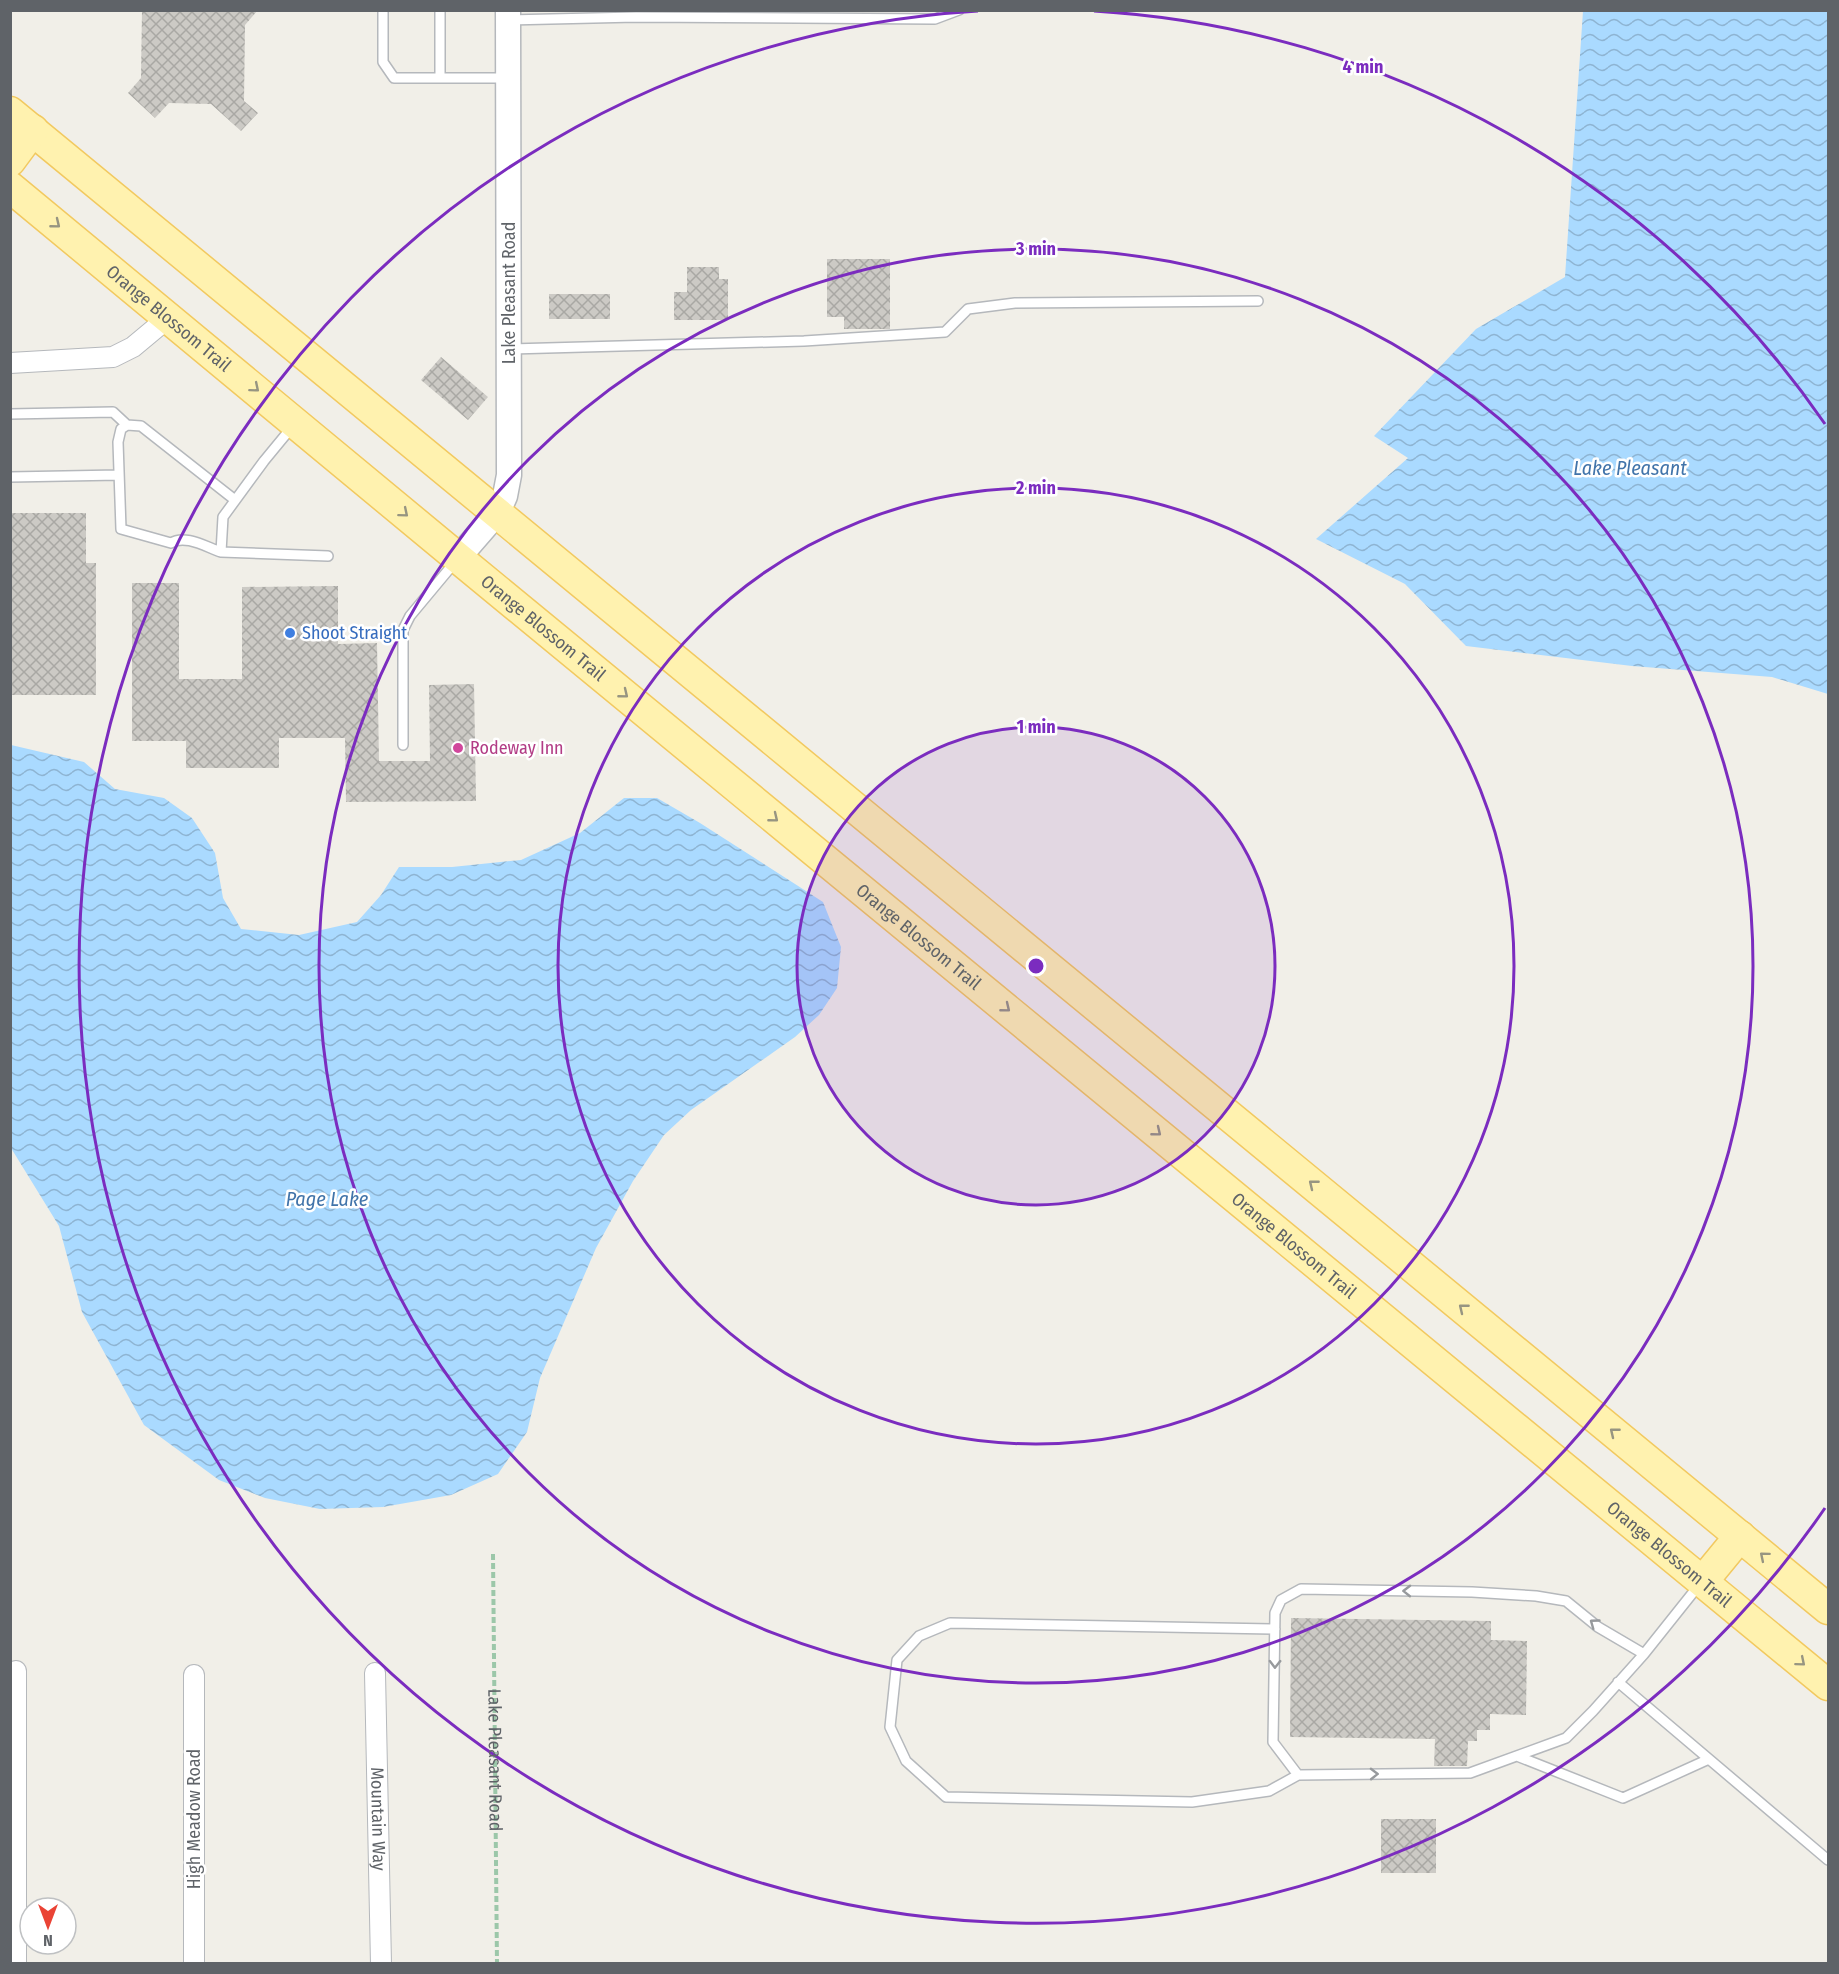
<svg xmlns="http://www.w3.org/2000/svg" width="1839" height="1974" font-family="'Fira Sans Condensed',sans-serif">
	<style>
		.water { fill: url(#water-waves) }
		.building { fill: url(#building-cross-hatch) }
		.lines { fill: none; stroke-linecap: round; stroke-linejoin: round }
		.service-casing { stroke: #b5b8bc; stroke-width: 12 }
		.minor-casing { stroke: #b5b8bc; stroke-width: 22 }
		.tertiary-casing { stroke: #b5b8bc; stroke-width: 27 }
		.primary-casing { stroke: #f2c960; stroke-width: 33 }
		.path { stroke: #9cc7a9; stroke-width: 4; stroke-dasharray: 6 3; stroke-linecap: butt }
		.service { stroke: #fff; stroke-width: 9 }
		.minor { stroke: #fff; stroke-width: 20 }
		.tertiary { stroke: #fff; stroke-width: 24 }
		.primary { stroke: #fff2af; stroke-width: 30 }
		.oneway { stroke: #979581 }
		.oneway2 { stroke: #979a9d }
		.ring { fill: none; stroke: #7b2cbf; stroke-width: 3 }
		.shop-dot { fill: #3f7fe0; stroke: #fff; stroke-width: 2 }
		.hotel-dot { fill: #d1479c; stroke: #fff; stroke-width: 2 }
		.labels { text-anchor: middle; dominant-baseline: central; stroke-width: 5; stroke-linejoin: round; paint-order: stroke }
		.street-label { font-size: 18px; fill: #5f6368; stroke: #fff }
		.shop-label { font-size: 18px; fill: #366cbe; stroke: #fff; text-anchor: start }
		.hotel-label { font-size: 18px; fill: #b23c85; stroke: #fff; text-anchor: start }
		.water-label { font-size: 20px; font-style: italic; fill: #4174aa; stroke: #fff }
		.centre { fill: #7b2cbf; stroke: #fff; stroke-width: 3 }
		.ring-label { font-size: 18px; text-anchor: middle; font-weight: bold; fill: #7b2cbf; stroke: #fff; stroke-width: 5; stroke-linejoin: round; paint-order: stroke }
	</style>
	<defs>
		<pattern id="water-waves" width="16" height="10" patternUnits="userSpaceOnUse" patternTransform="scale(1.5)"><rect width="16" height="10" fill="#aadaff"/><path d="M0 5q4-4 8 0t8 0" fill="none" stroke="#8eb4d2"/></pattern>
		<pattern id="building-cross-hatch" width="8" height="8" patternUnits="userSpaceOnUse" patternTransform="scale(1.5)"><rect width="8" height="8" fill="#cccac5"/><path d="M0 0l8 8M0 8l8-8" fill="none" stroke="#a9a8a4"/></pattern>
	</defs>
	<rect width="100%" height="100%" fill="#f1efe8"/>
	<path class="water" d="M1583,11h245v683l-56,-17 -140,-11 -166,-20 -61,-62 -89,-45 92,-81 -34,-22 102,-107 89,-52z
		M11,745l73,17 31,27 49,9 28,20 23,35 8,45 18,31 58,6 58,-13 24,-27 18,-28h53l69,-7 59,-27 44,-35h33l43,25 123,79 18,45 -4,41 -18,27 -24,22 -104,73 -27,25 -31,46 -37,67 -56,130 -13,54 -29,42 -47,21 -68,12 -63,2 -55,-11 -46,-18 -75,-55 -62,-113 -23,-86 -48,-78z"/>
	<path class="building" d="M142,10h116l-13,15 -1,76 14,12 -17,18 -30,-27 -42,-1 -14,15 -27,-25 13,-15z
		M827,259h63v70h-46v-12h-17z
		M687,267h32v12h9v41h-54v-28h13z
		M549,294h61v25h-61z
		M441,357l47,40 -20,23 -47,-40z
		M10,513h76v50h10v132h-86z
		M132,583h47v96h63v-92l96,-1v58l39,-1 2,118h51l-1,-76 45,-1 2,117 -130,1 -1,-64h-66v30h-93v-27h-54z
		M1291,1618l200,3v19l36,1 -1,74 -36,-1v16h-13v11h-9l-1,25h-33l1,-27 -145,-2z
		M1381,1819h55v54h-55z"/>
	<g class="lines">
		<g class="service-casing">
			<path id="service" d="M383,10v52l11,16h114
				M440,10v68
				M508,20l128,-3 299,2 24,-9
				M511,349l293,-8 141,-9 23,-23 47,-6 243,-2
				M10,414l103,-2 14,13
				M292,427l-28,34 -41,56 -2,35 107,4
				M10,477l109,-2
				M221,552c-15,-5 -36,-18 -50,-9l-50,-14 -3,-87 3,-13 6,-4 14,1 94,74
				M403,745v-115l7,-14 45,-54
				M1275,1629l-325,-6 -31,13 -22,24 -7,67 16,34 40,36 246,5 77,-11 29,-16
				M1644,1654l-46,-27 -32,-26 -30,-5 -64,-4 -171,-3 -20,11 -6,13 -2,129 25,33 172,-2 96,-35 27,-27 51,-57 55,-69
				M1618,1682l210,178
				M1517,1756l106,42 86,-39"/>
		</g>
		<g class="minor-casing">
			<g id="minor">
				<path d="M10,363l103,-6 20,-10 36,-30"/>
				<path d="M16,1671v293"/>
				<path id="s2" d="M375,1673l6,291"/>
				<path d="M194,1675v289"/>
			</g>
		</g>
		<g class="tertiary-casing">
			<path id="tertiary" d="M458,558l40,-46 7,-16 4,-21 -1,-465"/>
		</g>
		<g class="primary-casing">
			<g id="primary">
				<path d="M10,112l1818,1497"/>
				<path d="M10,161l23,-31"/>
				<path id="s3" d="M10,187l448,371 1370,1127"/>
				<path d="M1703,1581l37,-45"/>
			</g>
		</g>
		<path class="path" id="s1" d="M493,1554l4,410"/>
		<use href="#service" class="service"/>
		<use href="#minor" class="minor"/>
		<use href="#tertiary" class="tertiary"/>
		<use href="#primary" class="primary"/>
	</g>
	<defs><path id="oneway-chevron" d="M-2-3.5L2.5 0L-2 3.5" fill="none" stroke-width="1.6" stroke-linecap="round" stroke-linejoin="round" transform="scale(1.5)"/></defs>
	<g class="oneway">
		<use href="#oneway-chevron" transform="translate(56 224) rotate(39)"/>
		<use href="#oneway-chevron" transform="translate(255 388) rotate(40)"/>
		<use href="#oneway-chevron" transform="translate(404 513) rotate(40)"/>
		<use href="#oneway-chevron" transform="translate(624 694) rotate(39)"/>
		<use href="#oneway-chevron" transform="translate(774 818) rotate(39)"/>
		<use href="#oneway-chevron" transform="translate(1006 1008) rotate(39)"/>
		<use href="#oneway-chevron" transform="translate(1157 1132) rotate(39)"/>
		<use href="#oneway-chevron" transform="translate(1313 1184) rotate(-141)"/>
		<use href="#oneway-chevron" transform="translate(1463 1308) rotate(-141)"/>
		<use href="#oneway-chevron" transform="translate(1614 1432) rotate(-141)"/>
		<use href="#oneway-chevron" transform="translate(1764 1556) rotate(-140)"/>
		<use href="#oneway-chevron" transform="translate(1801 1662) rotate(40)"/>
	</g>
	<g class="oneway2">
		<use href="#oneway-chevron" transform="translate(1407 1591) rotate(-179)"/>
		<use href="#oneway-chevron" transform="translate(1594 1623) rotate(-144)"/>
		<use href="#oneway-chevron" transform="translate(1275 1664) rotate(91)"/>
		<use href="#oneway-chevron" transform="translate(1374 1774) rotate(-1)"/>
	</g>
	<circle cx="1036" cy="966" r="239" fill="#7b2cbf" fill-opacity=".12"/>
	<g class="ring">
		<circle cx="1036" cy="966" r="239"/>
		<circle cx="1036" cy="966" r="478"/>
		<circle cx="1036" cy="966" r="717"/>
		<path d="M1825 1508A957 957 0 1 1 978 11M1094 11A957 957 0 0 1 1825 424"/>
	</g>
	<circle class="shop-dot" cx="290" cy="633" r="6"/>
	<circle class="hotel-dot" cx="458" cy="748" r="6"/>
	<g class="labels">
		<g class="street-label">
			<text transform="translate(509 293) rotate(-90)">Lake Pleasant Road</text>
			<text stroke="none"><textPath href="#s3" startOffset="206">Orange Blossom Trail</textPath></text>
			<text stroke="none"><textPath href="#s3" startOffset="692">Orange Blossom Trail</textPath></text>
			<text stroke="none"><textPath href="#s3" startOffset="1178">Orange Blossom Trail</textPath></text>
			<text stroke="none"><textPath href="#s3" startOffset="1664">Orange Blossom Trail</textPath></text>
			<text stroke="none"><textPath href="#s3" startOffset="2150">Orange Blossom Trail</textPath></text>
			<text stroke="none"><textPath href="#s1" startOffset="206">Lake Pleasant Road</textPath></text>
			<text stroke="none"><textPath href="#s2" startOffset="146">Mountain Way</textPath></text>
			<text transform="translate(194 1819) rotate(-90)">High Meadow Road</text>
		</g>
		<g class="shop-label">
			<text x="302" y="633">Shoot Straight</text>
		</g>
		<g class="hotel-label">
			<text x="470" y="748">Rodeway Inn</text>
		</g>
		<g class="water-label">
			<text x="1630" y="468">Lake Pleasant</text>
			<text x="327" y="1199">Page Lake</text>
		</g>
	</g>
	<circle cx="1036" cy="966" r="9" class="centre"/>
	<g class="ring-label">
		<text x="1363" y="73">4 min</text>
		<text x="1036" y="255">3 min</text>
		<text x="1036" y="494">2 min</text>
		<text x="1036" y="733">1 min</text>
	</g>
	<rect width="1839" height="1974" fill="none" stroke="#5f6368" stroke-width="24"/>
	<g transform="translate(48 1926) rotate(180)"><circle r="28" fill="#ffffff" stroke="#bfc1c3" stroke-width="1.5"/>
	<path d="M0-4.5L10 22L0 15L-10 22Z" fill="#ea4335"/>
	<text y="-9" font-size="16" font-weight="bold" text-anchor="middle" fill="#5f6368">N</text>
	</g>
</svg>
